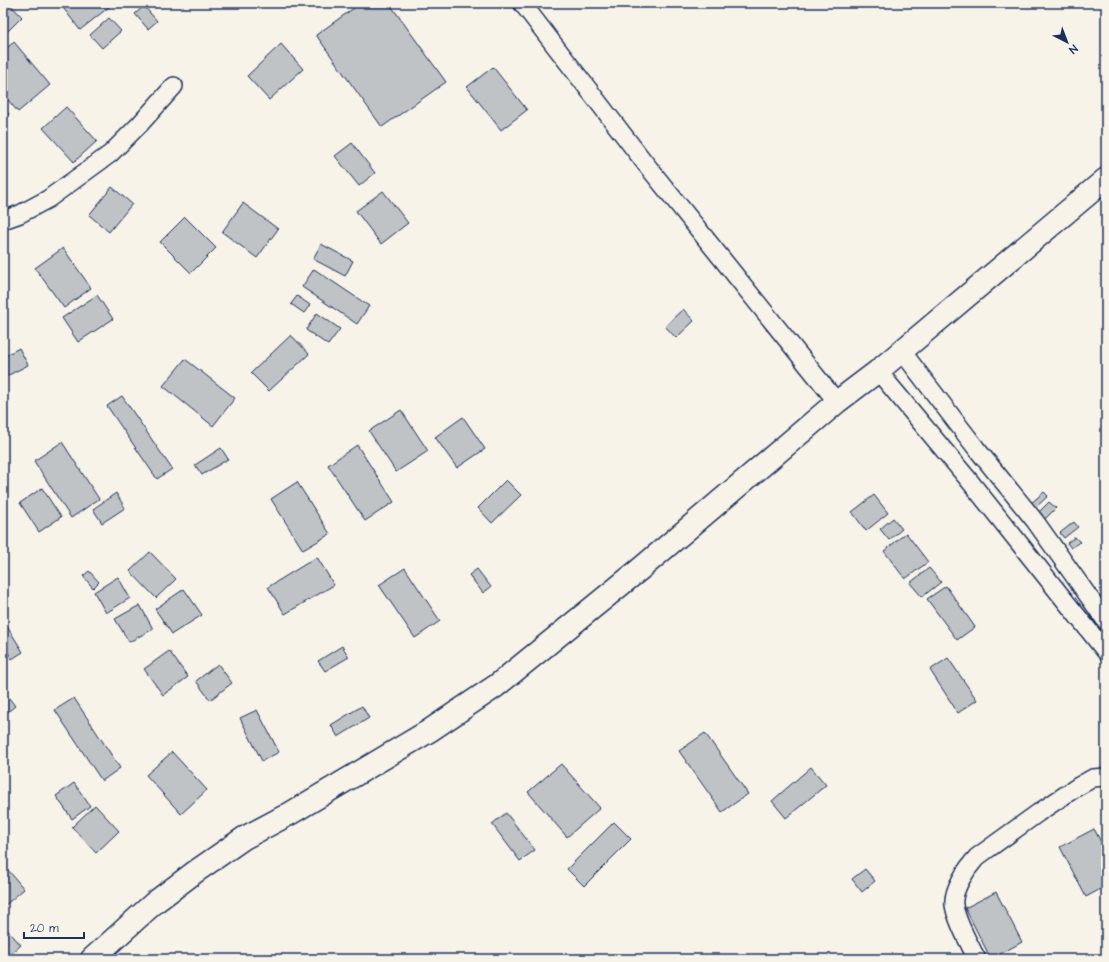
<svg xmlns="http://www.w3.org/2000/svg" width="1109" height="962" font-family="'Architects Daughter',sans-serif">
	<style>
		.building { fill: #c0c3c5; stroke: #1b2f5e }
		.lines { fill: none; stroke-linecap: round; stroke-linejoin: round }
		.street-casing { stroke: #1b2f5e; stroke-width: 20 }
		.primary-casing { stroke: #1b2f5e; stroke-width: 25 }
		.street { stroke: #f7f3e8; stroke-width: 17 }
		.primary { stroke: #f7f3e8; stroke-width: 22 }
	</style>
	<rect width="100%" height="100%" fill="#f7f3e8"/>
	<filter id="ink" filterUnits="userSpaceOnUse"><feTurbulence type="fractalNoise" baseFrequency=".025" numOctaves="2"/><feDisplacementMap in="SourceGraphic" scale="8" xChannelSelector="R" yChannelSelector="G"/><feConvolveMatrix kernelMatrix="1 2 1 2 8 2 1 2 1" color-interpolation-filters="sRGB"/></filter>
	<g filter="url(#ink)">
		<path class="building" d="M3,3h6l13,14 -19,19z
			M63,3h51l-34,27 -19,-25z
			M361,3h28l57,79 -64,45 -66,-92z
			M144,6l13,15 -9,8 -13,-15z
			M109,18l12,13 -19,17 -12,-13z
			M14,42l36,43 -32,27 -15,-18v-43z
			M281,44l22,25 -34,31 -22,-24z
			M493,67l34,43 -26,20 -34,-43z
			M66,107l31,34 -23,21 -31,-34z
			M3,108l6,6 -6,6z
			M352,143l23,30 -16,13 -24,-30z
			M112,187l20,17 -23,28 -20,-17z
			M383,191l25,32 -27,21 -25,-33z
			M243,203l35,26 -21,29 -35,-26z
			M185,217l31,31 -25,25 -31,-31z
			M321,244l32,17 -8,15 -32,-17z
			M63,248l28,40 -27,20 -29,-40z
			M314,269l55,37 -12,18 -55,-37z
			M97,295l16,24 -35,23 -16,-24z
			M297,296l13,9 -6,8 -13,-9z
			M683,309l11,12 -18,17 -11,-12z
			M317,313l23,16 -12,16 -22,-15z
			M291,335l18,19 -40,37 -18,-18z
			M19,348l9,17 -23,12 -2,-4v-16z
			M185,359l50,39 -22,28 -50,-40z
			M122,396l50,73 -15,10 -50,-73z
			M401,410l27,41 -32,21 -27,-41z
			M463,417l22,32 -28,19 -22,-31z
			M62,442l37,57 -28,19 -37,-57z
			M357,445l37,57 -29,19 -37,-56z
			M221,448l7,11 -26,16 -7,-10z
			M506,480l15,15 -29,28 -14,-15z
			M297,482l33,52 -27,16 -32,-51z
			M42,488l19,29 -22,15 -19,-29z
			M1044,492l4,4 -13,12 -5,-4z
			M116,493l9,15 -23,15 -9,-14z
			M874,495l14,18 -22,18 -14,-19z
			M1049,502l7,6 -13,13 -6,-7z
			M893,518l9,11 -13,11 -9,-11z
			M1074,522l4,5 -14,11 -4,-5z
			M906,533l22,29 -23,17 -21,-28z
			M1075,537l5,5 -9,6 -4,-5z
			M150,552l26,27 -20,19 -26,-27z
			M317,557l17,28 -49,29 -17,-27z
			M405,568l35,53 -25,17 -36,-53z
			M929,568l12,14 -19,15 -12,-14z
			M477,569l14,18 -8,6 -14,-18z
			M89,571l10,11 -6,6 -10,-12z
			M118,577l12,21 -24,15 -12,-21z
			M946,586l29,41 -18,13 -30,-41z
			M184,589l18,26 -30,19 -17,-25z
			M140,605l13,24 -24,13 -14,-23z
			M3,620l20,32 -11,7 -9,-14z
			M342,646l7,11 -24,14 -7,-10z
			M169,651l19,26 -25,18 -19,-26z
			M948,658l29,42 -19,13 -28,-43z
			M218,664l14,19 -22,17 -14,-19z
			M3,690l12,16 -12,10z
			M74,698l46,70 -18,13 -47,-71z
			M362,706l7,12 -31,19 -7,-12z
			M257,710l22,42 -17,9 -22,-43z
			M705,733l43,61 -26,18 -43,-61z
			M172,752l35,38 -26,24 -35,-39z
			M561,764l39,44 -33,29 -39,-45z
			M811,767l15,18 -40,33 -14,-17z
			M74,783l16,23 -18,13 -16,-23z
			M95,805l24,26 -23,22 -24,-26z
			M506,813l29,37 -15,11 -28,-37z
			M614,822l17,17 -47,47 -17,-17z
			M1094,829l12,22v35l-20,11 -26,-50z
			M3,864l21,25 -21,18z
			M865,869l10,12 -13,11 -10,-13z
			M996,892l26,50 -31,17 -26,-51z
			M3,925l18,20 -15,14h-3z"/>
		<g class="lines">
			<g class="street-casing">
				<path id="street" d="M522,3l123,160 192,239
					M3,220l17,-6 28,-15 62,-45 30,-30 34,-38
					M901,350l75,98 59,73 71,100
					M878,371l90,108 138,173
					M977,959c-7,-13 -21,-39 -23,-54 -2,-15 13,-37 23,-48l61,-44 39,-26 16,-9 13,-1"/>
			</g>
			<g class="primary-casing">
				<path id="primary" d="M92,959l62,-56 41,-31 49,-34 47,-25 138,-82 67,-45 143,-116 198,-168 41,-31 228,-192"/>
			</g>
			<use href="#street" class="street"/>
			<use href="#primary" class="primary"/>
		</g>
	</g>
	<rect width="1109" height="962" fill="none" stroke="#f7f3e8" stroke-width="16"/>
	<rect x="8" y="8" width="1093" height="946" fill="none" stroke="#1b2f5e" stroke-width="1.5" filter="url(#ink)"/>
	<g transform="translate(1067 42) rotate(138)" stroke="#f7f3e8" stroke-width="3" paint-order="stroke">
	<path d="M0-3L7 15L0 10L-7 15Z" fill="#1b2f5e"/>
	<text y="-6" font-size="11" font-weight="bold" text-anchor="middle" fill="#1b2f5e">N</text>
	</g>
	<path d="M24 932v6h60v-6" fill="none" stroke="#1b2f5e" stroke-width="2"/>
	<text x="30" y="932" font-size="12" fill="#1b2f5e" stroke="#f7f3e8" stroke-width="3" paint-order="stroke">20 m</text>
</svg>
